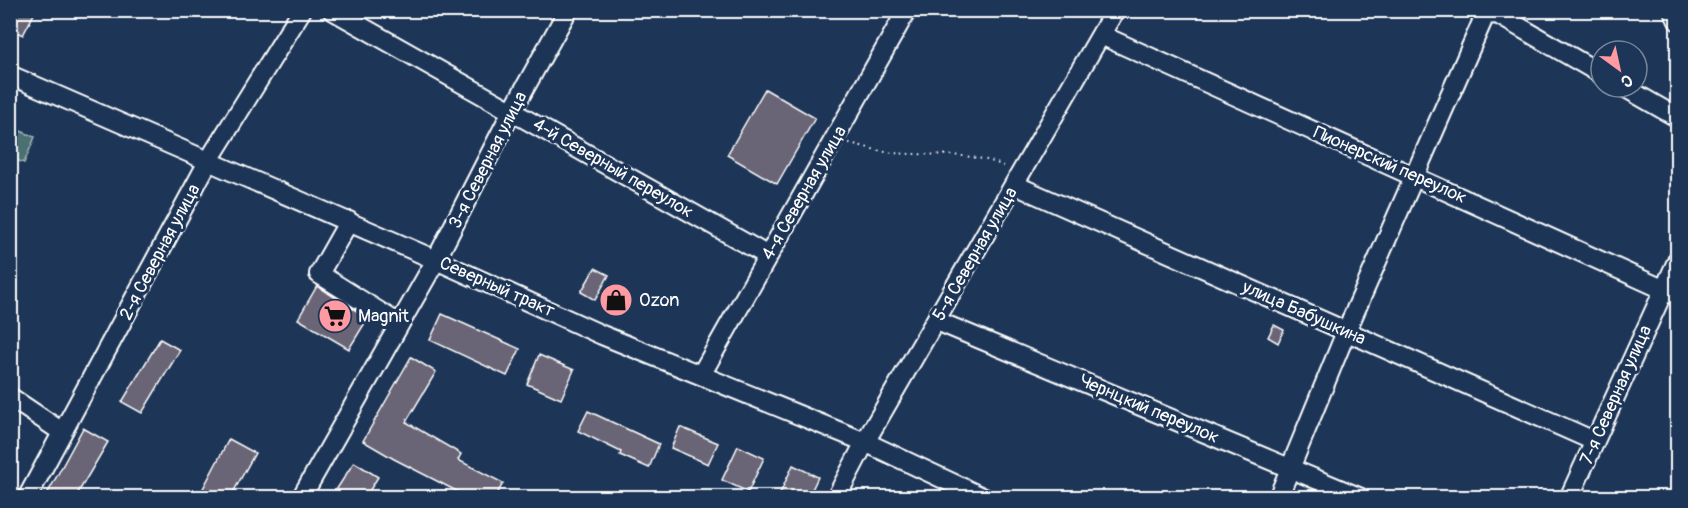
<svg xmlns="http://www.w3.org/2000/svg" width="1688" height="508" font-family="Pangolin,sans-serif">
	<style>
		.green { fill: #4c7072; stroke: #a6b8b8; stroke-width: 1.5 }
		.building { fill: #6a6576; stroke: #fff; stroke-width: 1.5 }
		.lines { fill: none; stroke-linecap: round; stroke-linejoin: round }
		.minor-casing { stroke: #fff; stroke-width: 22 }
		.path { stroke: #fff; stroke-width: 2; stroke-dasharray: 1.5 4.5; stroke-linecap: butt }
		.minor { stroke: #1d3557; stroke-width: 18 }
		.labels { text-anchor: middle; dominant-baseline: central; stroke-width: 6; stroke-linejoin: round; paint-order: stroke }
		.street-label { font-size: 18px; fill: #fff; stroke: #1d3557 }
		.poi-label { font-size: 18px; fill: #fff; stroke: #1d3557; text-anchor: start }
	</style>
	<rect width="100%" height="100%" fill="#1d3557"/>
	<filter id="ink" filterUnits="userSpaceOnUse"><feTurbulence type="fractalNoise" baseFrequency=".0167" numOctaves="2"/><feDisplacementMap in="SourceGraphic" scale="12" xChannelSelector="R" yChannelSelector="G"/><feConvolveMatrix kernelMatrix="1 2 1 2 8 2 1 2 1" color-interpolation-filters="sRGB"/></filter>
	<g filter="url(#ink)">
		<path class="green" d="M11,127l24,10 -11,26 -13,-5z"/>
		<path class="building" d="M10,10h26l-13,25 -13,-7z
			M765,89l50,29 -38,66 -50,-29z
			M595,268l14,7 -14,25 -14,-8z
			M317,286l51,32 -19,31 -51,-30z
			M442,314l78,35 -13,27 -77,-36z
			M1274,325l10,5 -6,13 -10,-6z
			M160,339l20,11 -38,63 -20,-11z
			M539,355l35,15 -13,29 -34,-15z
			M411,357l25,15 -30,50 55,32 -3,6 45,23 -8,15h-25l-76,-39 -31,-18z
			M588,411l71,33 -10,24 -29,-13 1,-3 -43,-21z
			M680,427l38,16 -10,21 -37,-16z
			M83,428l25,14 -33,56h-30z
			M229,439l26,14 -25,45h-32z
			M738,446l26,12 -16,34 -26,-12z
			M354,462l24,15 -13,21h-34z
			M793,465l25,12 -10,21h-30z"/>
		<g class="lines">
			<g class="minor-casing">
				<path id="minor" d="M332,10l436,246
					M1476,10l9,5 12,-1 104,60
					M1673,10l5,11
					M1101,35l577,261
					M10,75l426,185 166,75 263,107 119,56
					M1624,87l54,31
					M1015,185l579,256
					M349,221l-30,53 80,50
					M937,321l424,177
					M701,375l206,-365
					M10,397l52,35
					M27,498l182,-338 93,-150
					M301,498l135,-238 76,-149 56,-101
					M836,498l29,-56 250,-432
					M1278,498l68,-166 139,-317
					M1569,498l109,-239"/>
			</g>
			<path class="path" d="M849,143c15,3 30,9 45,10 33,3 82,-2 111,14"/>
			<use href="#minor" class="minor"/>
		</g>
	</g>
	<defs>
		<g id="shop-disc" transform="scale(1.725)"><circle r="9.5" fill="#ff9aa2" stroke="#1d3557"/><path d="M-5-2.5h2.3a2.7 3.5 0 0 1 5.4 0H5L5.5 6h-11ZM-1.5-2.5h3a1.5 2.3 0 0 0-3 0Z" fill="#111"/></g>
		<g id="supermarket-disc" transform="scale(1.725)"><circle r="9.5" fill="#ff9aa2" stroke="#1d3557"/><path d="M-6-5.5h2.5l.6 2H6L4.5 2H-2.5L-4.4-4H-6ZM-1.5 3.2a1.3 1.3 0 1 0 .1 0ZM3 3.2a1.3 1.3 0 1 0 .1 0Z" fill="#111"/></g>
	</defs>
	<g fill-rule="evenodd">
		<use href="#shop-disc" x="616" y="300"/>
		<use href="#supermarket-disc" x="335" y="316"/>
	</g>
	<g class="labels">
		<g class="street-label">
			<text transform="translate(488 160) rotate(-63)">3-я Северная улица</text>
			<text transform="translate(1390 165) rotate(24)">Пионерский переулок</text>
			<text transform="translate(613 168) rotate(30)">4-й Северный переулок</text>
			<text transform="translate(804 193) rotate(-60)">4-я Северная улица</text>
			<text transform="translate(160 252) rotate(-62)">2-я Северная улица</text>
			<text transform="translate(975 254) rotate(-60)">5-я Северная улица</text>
			<text transform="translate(497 287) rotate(24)">Северный тракт</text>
			<text transform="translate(1304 313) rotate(24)">улица Бабушкина</text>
			<text transform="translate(1616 395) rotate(-66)">7-я Северная улица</text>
			<text transform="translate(1149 409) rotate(23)">Чернцкий переулок</text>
		</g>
		<g class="poi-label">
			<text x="639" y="300">Ozon</text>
			<text x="358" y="316">Magnit</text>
		</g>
	</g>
	<rect width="1688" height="508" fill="none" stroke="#1d3557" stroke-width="36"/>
	<rect x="18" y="18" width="1652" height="472" fill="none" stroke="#fff" stroke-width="2" filter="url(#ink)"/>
	<g transform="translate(1619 69) rotate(147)"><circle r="28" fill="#1d3557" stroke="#77869a" stroke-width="1.5"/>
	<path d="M0-4.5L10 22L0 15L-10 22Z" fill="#ff9aa2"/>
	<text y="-9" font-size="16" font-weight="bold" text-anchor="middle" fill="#ffffff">С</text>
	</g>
</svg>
